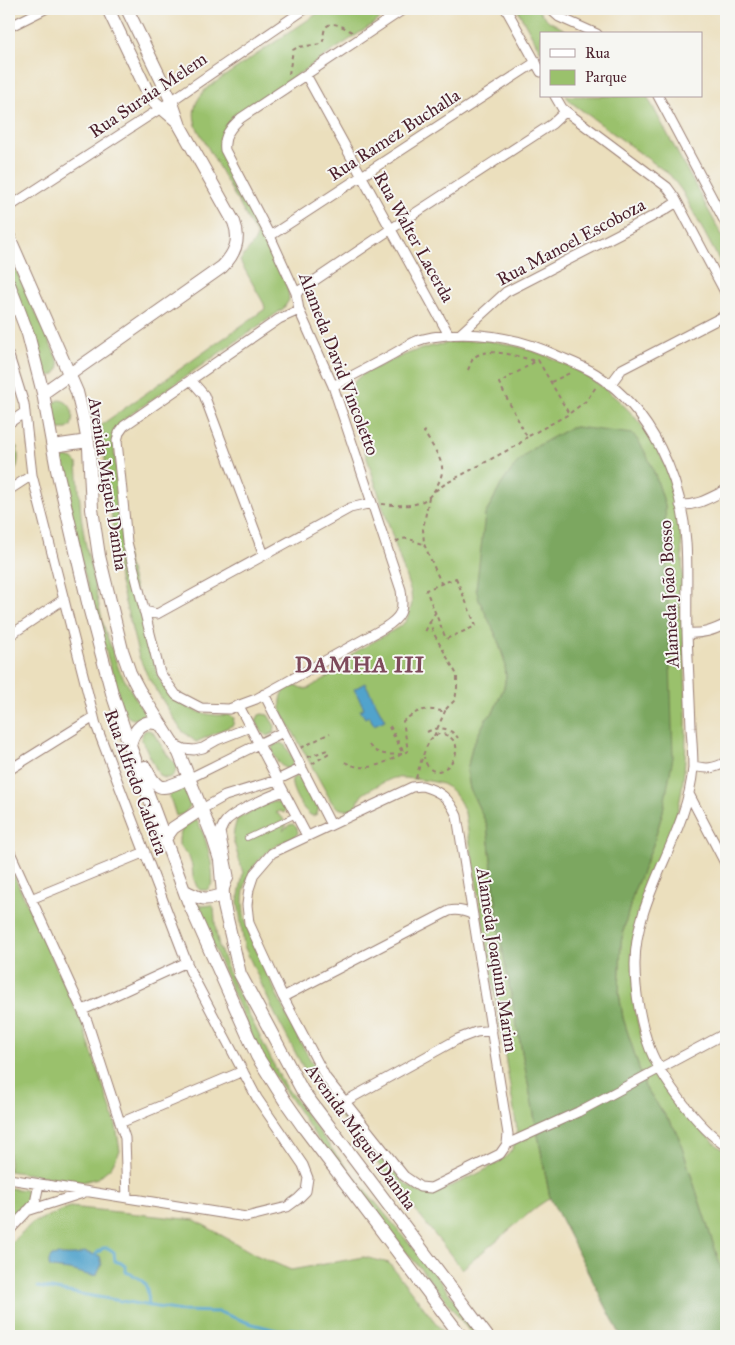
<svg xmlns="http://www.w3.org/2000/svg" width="735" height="1345" font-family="'IM FELL Great Primer',serif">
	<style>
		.green { fill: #9ac16c; stroke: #72704c }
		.forest { fill: #7ba760; stroke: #626346 }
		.water { fill: #51a3cc; stroke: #4e617c }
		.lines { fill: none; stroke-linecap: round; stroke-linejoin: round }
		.stream { stroke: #51a3cc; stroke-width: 3 }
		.lane-casing { stroke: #9a7f74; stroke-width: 6 }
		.street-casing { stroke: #9a7f74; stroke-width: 11 }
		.secondary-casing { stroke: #9a7f74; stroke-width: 14 }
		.path { stroke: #9a7f74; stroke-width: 2; stroke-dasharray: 4 4; stroke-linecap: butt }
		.lane { stroke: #fff; stroke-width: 4.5 }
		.street { stroke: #fff; stroke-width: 9 }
		.secondary { stroke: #fff; stroke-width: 12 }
		.labels { text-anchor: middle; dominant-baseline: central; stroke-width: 4; stroke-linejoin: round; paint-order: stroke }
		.street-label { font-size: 18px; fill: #4a1f2b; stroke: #f6f6f2 }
		.district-label { font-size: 22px; font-weight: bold; letter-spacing: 1px; fill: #7d495a; stroke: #f6f6f2 }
	</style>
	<rect width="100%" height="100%" fill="#f6f6f2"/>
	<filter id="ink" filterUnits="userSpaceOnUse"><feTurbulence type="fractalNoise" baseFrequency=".02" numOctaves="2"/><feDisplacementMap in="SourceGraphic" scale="10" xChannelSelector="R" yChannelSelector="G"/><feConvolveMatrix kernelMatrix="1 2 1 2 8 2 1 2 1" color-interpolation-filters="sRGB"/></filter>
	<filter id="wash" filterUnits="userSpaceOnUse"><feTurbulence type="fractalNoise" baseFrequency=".0096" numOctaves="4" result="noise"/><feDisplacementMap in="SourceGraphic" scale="20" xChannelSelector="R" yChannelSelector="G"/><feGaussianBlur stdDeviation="1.12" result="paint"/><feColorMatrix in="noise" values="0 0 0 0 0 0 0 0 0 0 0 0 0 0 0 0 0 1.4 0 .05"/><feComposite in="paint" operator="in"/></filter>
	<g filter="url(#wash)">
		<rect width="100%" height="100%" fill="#ebdfbd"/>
		<path class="green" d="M324,9h71l-159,107c-13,11 -16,21 -13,38l65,135 1,11 -6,9 -159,110 -6,6 -5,14 13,116 32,121c11,23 32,37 57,39 8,1 14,-2 19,3l-1,7 -37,17 -15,-12 -33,-53 -9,-20 -20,-78 -18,-154 164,-116 -1,-5 -24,-43c5,-8 14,-16 17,-25l-60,-108c-6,-17 -2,-27 10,-40z
			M517,9h20l12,12 23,13h-31v18z
			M566,96h81l79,147v30l-44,-82 -12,-16 -98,-72z
			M9,255l50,108v6l-5,6 -6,1 -6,-2 -20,-63 -13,-34z
			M481,340c87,9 174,66 194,156 10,46 7,94 9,140 1,55 6,110 -4,164 -7,38 -28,72 -40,109 -7,22 -6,43 -6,66 1,15 0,29 3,44 9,53 47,101 89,133v131l-49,-151 -32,-45 -22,-69 -4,-25 2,-50 3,-15 10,-37 19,-46 10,-34 2,-306 -10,-30 -17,-35 -62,-13 -8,2 -36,20 -16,15 -15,21 -16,30 -6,85 17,35 9,28 1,13 -2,11 -11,26 -7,6 -14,28 -5,24 3,18 17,36 13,112 50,261 -12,8 -76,63 -142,-178 -16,-22 -29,-55 -31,-68 -6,-45 5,-28 -10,-34 1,-9 3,-11 33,-17c7,-1 11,1 16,6l-2,5 -4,-2 -4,2c6,3 7,5 10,12l-3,6 6,-6 4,-1 4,4 1,5c-3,5 -10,6 -15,9 -17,9 -29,20 -36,38 -12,30 5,59 17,86 17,39 35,78 59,114 24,36 53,68 80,101 9,10 19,14 33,12 18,-9 65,-27 75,-42 4,-6 6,-15 6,-22l-52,-316c-4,-11 -10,-22 -21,-28 -7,-4 -42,-8 -50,-7 -5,1 -27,13 -31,16 -5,5 -4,12 -12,15 -8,3 -16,-2 -20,-8l-49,-89c-3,-8 -1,-27 12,-26 5,0 8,3 13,3l36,-21 9,-14 47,-27 7,-6 3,-7 3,-11 -1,-10 -60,-184c-2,-8 -3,-15 1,-23 5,-11 18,-16 28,-20 36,-18 61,-24 101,-26z
			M59,400c13,1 16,15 12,26l-4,3h-11c-6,-6 -6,-16 -4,-25z
			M9,440l8,7c2,11 2,23 -8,31z
			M66,457l7,2 4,4 4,52 4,26 18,83 16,46 24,41 1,3c-10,9 -16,5 -22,-5l-39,-140 -22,-110z
			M262,714l6,1 7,11 -1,7 -7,3 -5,-4 -6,-11 3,-6z
			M148,730l4,1 16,25 9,9c-1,11 -9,17 -18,10l-18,-37 3,-7z
			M280,743l5,2 9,15 -3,7 -4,2c-8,-3 -14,-13 -15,-21l2,-3z
			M296,776l6,2 17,29 -2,7 -4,2c-9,-2 -24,-29 -21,-37z
			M181,786l5,3 5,16 -7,9 -8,2 -7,-22z
			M194,820h2c9,10 19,51 16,63 -1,3 -3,5 -5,7h-7l-3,-3 -4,-10 -1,-11 -3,-9 -10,-12v-7l3,-9z
			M9,865l73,158 34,102 4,26 -9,16 -13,11 -16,4 -73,-11z
			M195,903l7,3 10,-1 2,3 2,24 3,15 15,38 49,98 51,69 103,125 44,59h-8l-42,-55 -30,-35 -72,-90 -71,-105z
			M9,1188l16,2 5,4v8l-21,15z
			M70,1207l125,13 61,35 35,15 73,-13 25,6 57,73h-437v-91l23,-22z"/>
		<path class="forest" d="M576,427l57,7c16,19 24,46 32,71l8,252 -10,54 -10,34 -19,46 -10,37 -3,15 -2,50 4,25 22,69 32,45 49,151v53h-105l-71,-138 -50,-261 -13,-112 -17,-36 -3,-18 5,-24 14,-28 7,-6 11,-26 2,-11 -2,-18 -8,-23 -17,-35 -3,-11 9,-74 16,-30 15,-21 16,-15 36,-20z"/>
		<path class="water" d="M365,683l20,37 -11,5 -5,-9 -4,2 -5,-8 4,-2 -10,-19z
			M84,1252l16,4 2,8 -5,11c-11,2 -18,-4 -28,-5 -7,-1 -13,-1 -20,-3v-7l3,-4c11,-3 22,2 32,-4z"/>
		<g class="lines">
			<path class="stream" d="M96,1254l7,-6h5l6,4 1,9 6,2 5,4v5c20,8 22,12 23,34
				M38,1287l143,24 38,1 30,11 31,8 11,-2 19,2 16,5"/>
		</g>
	</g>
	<g filter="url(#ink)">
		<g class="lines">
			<g class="lane-casing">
				<path id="lane" d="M247,838l49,-23"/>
			</g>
			<g class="street-casing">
				<path id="street" d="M506,9l35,63
					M550,9l9,8 38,17
					M9,27l36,-18
					M306,75l143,260
					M555,96l7,12 10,8 95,71 8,11 51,96
					M658,96l68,128
					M9,207l152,-99 144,-99
					M270,236l266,-174
					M296,293l95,-64 161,-105 14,-13
					M299,310l-20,9 -155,107 -5,7 -2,8 10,101 33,131 16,22 25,13 28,1 27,-10 128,-71c18,-11 20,-18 17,-38l-68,-204 -34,-76 -3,-17 -26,-57 -45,-86c-2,-14 6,-23 16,-32l163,-109
					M460,334l46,-42 157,-81 14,-9
					M9,356l15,48 8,71 64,250 94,246 67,127 46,67 5,13 -2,13 -8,8 -11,8 -41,10 -237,-38
					M191,380l13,15 60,160
					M610,385l12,-16 104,-54
					M333,386c20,-11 40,-21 60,-32 9,-5 20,-13 30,-15 45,-11 96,-2 137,18 12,5 25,10 36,17 55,36 86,104 90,168 2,30 0,60 1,90 1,32 3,64 4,96 1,13 2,27 2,40 -6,70 -59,127 -58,198 0,26 6,60 15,83 12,31 49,79 76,97
					M9,423l16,-11
					M9,490l23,-15
					M680,505c18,1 31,-8 46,-15
					M144,611l13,3 193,-106 22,-5
					M687,633c16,1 25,-2 39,-9
					M9,636l55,-37
					M264,694l67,131
					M239,706l68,130
					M173,744l11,5 10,1 9,-2 14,-8 33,-13
					M693,766c13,3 21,3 33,-4
					M9,770l85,-53
					M190,778l93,-46
					M422,786c18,5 27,12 35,30l51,318 -1,10 -7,10 -69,34 -11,-1 -16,-11 -78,-98 -43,-81 -34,-74 -2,-18 2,-16 5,-15 18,-21 140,-66z
					M689,794l37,71
					M202,809l23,-13 52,-16 25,-12
					M9,850l78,171 38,117 2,60
					M224,890l5,-14 -9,-44c2,-4 3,-8 6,-11 9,-10 44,-25 57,-30
					M31,899l114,-47
					M283,997l166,-86c9,-2 16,0 24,4
					M83,1010l104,-48
					M344,1102l114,-63 18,-7 16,-2
					M120,1123l123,-52
					M507,1144l71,-32 148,-79
					M27,1211l56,-18
					M9,1231l26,-28 4,-19"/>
			</g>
			<g class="secondary-casing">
				<path id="secondary" d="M108,9l43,90 27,23
					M9,237l68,155 7,29 5,27 3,61 7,47 23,94 8,23 9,17 40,63 34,85 7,22 4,46 16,68 62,116 185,246
					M9,284l19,50 15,59 14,77 32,137 23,86 15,45 61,163 69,155 28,45 19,27 157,208
					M43,393l179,-126c13,-13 19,-27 12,-45l-54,-96 -9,-26 -44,-91
					M53,446l35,-5
					M130,745c4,-16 14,-28 31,-20
					M145,767c15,30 19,20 45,11
					M165,839l8,-11 29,-19
					M185,891c15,8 20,10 37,4"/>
			</g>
			<path class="path" d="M289,74l4,-24 5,-3 23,-3c4,-5 2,-7 3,-12 3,-15 20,-5 28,0
				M538,360l31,54 -42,23 -28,-54z
				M468,370l5,-12c15,-12 42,-2 59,2l1,2
				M551,382l21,-10
				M570,413l16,-12 10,-14
				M435,491l10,-7 74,-40 8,-7
				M429,497l-6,32 1,15 17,39
				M382,504c22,2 43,5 55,-18 3,-6 6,-13 5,-19 -1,-10 -13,-26 -18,-35l3,-2
				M396,542c11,-8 17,0 28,2
				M456,578l20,48 -30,13 -20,-49z
				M430,622l5,-9
				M390,726l14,27
				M427,732c11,-6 23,-5 31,6
				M434,736l12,-27
				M369,745c8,11 21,10 34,9l-14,-27
				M301,748l29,-15
				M308,757l19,-7
				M345,762c22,13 43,-1 63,-11l-5,-30c17,-12 19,-13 39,-10l4,-2 9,-9 2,-12v-13l-24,-43 -3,-10 -5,10
				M312,764l17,-11
				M416,778c3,-10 9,-33 16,-40 4,-4 9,-5 14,-3 30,13 -14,59 -22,22"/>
			<use href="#lane" class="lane"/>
			<use href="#street" class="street"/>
			<use href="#secondary" class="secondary"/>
		</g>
	</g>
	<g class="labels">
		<g class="street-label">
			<text transform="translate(148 95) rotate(-34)">Rua Suraia Melem</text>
			<text transform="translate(394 135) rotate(-33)">Rua Ramez Buchalla</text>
			<text transform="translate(414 237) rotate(61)">Rua Walter Lacerda</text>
			<text transform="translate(571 242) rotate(-28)">Rua Manoel Escoboza</text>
			<text transform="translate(339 364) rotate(69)">Alameda David Vincoletto</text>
			<text transform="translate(108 484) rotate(81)">Avenida Miguel Damha</text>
			<text transform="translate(669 594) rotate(-93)">Alameda João Bosso</text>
			<text transform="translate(136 782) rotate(70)">Rua Alfredo Caldeira</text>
			<text transform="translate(497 960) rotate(81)">Alameda Joaquim Marim</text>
			<text transform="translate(361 1137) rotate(54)">Avenida Miguel Damha</text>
		</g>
		<g class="district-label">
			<text x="360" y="664">DAMHA III</text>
		</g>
	</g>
	<rect width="735" height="1345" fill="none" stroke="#f6f6f2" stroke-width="30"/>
	<rect x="540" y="32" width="162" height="65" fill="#f6f6f2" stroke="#b1a0a2"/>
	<rect x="550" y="49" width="25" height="8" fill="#ffffff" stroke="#b1a0a2"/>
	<text x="585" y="58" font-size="15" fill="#4a1f2b">Rua</text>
	<rect x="550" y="70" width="25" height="15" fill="#9ac16c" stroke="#b1a0a2"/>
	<text x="585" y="82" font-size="15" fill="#4a1f2b">Parque</text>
</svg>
